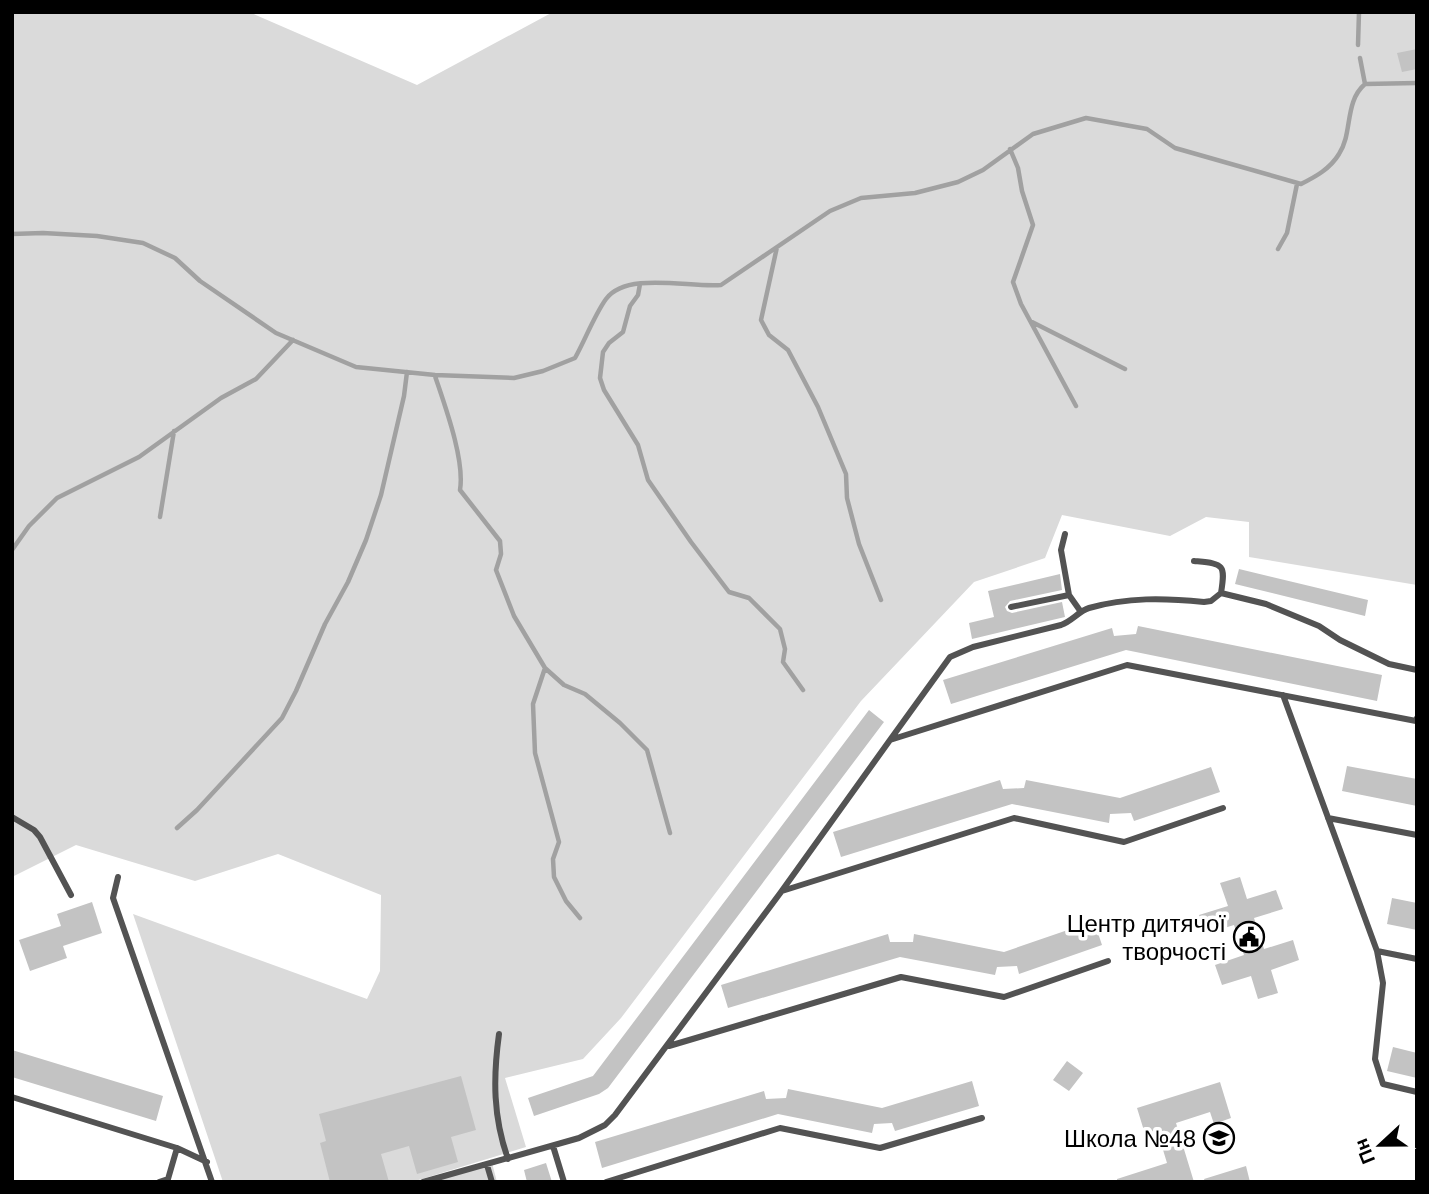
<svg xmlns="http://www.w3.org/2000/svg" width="1429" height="1194" font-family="Helvetica,sans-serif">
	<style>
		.green { fill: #dadada }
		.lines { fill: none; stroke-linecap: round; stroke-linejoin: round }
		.stream { stroke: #a1a1a1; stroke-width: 4.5 }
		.building { fill: #c3c3c3 }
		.service { stroke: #535353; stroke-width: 6 }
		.labels { text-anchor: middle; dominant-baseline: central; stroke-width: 7; stroke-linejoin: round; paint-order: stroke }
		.poi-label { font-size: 24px; fill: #000; stroke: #fff; text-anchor: end }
	</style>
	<rect width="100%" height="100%" fill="#fff"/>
	<path class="green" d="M12,12h237l168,73 136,-73h864v573l-168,-28v-35l-43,-5 -36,19 -108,-21 -17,43 -71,24 -113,119 -240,317 -38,41 -78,19 21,69 -114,35h-189l-90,-268 234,85 13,-28 1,-76 -103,-41 -83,27 -119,-36 -64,32z
		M492,1163l5,19h-65z"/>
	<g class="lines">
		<path class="stream" d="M1358,45l1,-33
			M1360,58l5,26
			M1010,149l8,19 4,23 11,34 -20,57 8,22 55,102
			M12,234l31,-1 54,3 46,7 32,15 25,23 76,52 80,34 79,8 79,3 29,-7 32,-13c10,-18 20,-44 31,-59 21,-28 84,-11 115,-14l109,-74 31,-13 54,-5 43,-11 25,-12 50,-36 53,-16 61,11 28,19 126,36c14,-7 29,-15 38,-30 14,-21 5,-52 26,-70l52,-1
			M777,247l-16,73 8,15 19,15 30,57 28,67 1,24 12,46 22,56
			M1278,249l9,-16 10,-49
			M640,284l-2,11 -8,11 -7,26 -14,11 -6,9 -3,26 4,12 34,55 10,35 43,62 38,50 20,6 31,31 5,20 -2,13 20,28
			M1032,322l93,47
			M435,376c10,30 30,84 25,114l40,51 1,13 -5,16 18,46 31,52 -12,36 2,49 24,89 -6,17 1,18 12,24 14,17
			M160,517l14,-86
			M12,550l17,-24 28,-28 82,-41 82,-59 35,-19 37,-39
			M545,668l19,17 21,9 35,29 27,27 23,83
			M177,828l20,-18 85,-92 14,-27 29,-67 23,-42 18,-42 15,-45 23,-99 3,-24"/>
	</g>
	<path class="building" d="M1417,49v20l-15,3 -5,-19z
		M1239,569l129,31 -3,16 -130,-32z
		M1060,574l2,16 -52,11 -5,6 2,4 5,2 50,-11 3,15 -93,22 -3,-16 25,-6 -6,-26z
		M1138,626l244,49 -5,26 -251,-51 -175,54 -8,-24 169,-52 2,8 22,-2z
		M869,710l15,12 -276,366 -9,6 -65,22 -6,-18 65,-22z
		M1347,766l70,13v27l-75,-15z
		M1211,767l9,25 -86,29 -3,-8 -21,1 -1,9 -97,-19 -171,53 -8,-25 167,-52 3,9 21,-1 2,-8 94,18z
		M1240,877l7,22 29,-9 7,19 -29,9 10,31 29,-9 6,20 -28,10 7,23 -20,6 -7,-23 -29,9 -7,-20 29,-10 -10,-30 -29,9 -6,-19 29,-9 -8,-23z
		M1392,898l25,5v27l-30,-6z
		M92,902l10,31 -39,13 4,12 -37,13 -11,-31 42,-14 -4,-12z
		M1094,921l8,24 -83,29 -2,-8 -20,1 -2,8 -95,-18 -172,51 -7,-23 167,-51 2,8h23l1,-8 90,18z
		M1393,1047l24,6v25l-30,-7z
		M12,1050l151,46 -7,25 -144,-44z
		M1067,1061l16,12 -14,18 -16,-11z
		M461,1076l15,54 -25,7 7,25 -41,12 -8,-28 -28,8 8,28h-59l-10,-39 6,-2 -7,-27z
		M972,1081l7,25 -84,25 -3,-8 -18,1 -2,9 -94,-19 -176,54 -7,-26 169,-51 2,8 20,-1 2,-9 94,19z
		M1220,1082l11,36 -17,6 -4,-12 -34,11 18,59h-77v-3l50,-16 -10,-33 -12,4 -8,-26z
		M546,1163l6,19h-25l-3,-12z
		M1246,1166l4,16h-45l-1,-3z"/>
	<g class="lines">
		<path class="service" d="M1065,534l-4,16 8,45 12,17
			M1194,561c29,3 32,2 27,32
			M1011,607l58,-12
			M1417,670l-28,-6 -49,-24 -21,-14 -53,-22 -45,-11 -10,8 -7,1c-39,-4 -77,-5 -115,6 -10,3 -17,13 -28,17l-88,22 -23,10 -60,83 237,-75 289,56 1,-3
			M1283,695l94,256 6,32 -8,76 8,25 34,8
			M12,817l22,13 6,7 31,58
			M1328,818l89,17
			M118,877l-5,21 99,284
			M782,891l232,-73 110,24 99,-34
			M1377,951l40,8
			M499,1034c-6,44 -6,83 9,125
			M669,1046l232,-69 103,20 104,-36
			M12,1097l165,51 30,14
			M553,1146l11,36
			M487,1165l5,17
			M159,1182l9,-3 9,-31
			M423,1182l156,-44 26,-13 10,-10 166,-223 109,-152
			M606,1182l174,-54 100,20 102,-30"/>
	</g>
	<defs>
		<g id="civic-ring" transform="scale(1.575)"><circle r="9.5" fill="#fff" stroke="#000" stroke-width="1.5"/><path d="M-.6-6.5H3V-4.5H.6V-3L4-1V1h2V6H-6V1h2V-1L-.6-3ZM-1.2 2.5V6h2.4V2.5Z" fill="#000"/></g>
		<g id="school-ring" transform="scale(1.575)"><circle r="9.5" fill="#fff" stroke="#000" stroke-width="1.5"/><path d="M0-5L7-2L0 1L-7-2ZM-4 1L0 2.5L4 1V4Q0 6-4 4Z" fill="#000"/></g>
	</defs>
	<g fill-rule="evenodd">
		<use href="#civic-ring" x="1249" y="937"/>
		<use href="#school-ring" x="1219" y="1138"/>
	</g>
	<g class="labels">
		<g class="poi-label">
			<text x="1226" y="923">Центр дитячої<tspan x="1226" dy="28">творчості</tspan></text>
			<text x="1196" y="1138">Школа №48</text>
		</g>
	</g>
	<rect width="1429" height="1194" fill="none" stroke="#000000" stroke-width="28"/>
	<g transform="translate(1380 1145) rotate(248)" stroke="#ffffff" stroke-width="5" paint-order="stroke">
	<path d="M0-5L12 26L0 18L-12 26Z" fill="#000000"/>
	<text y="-10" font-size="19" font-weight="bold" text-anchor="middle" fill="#000000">Пн</text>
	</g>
</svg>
